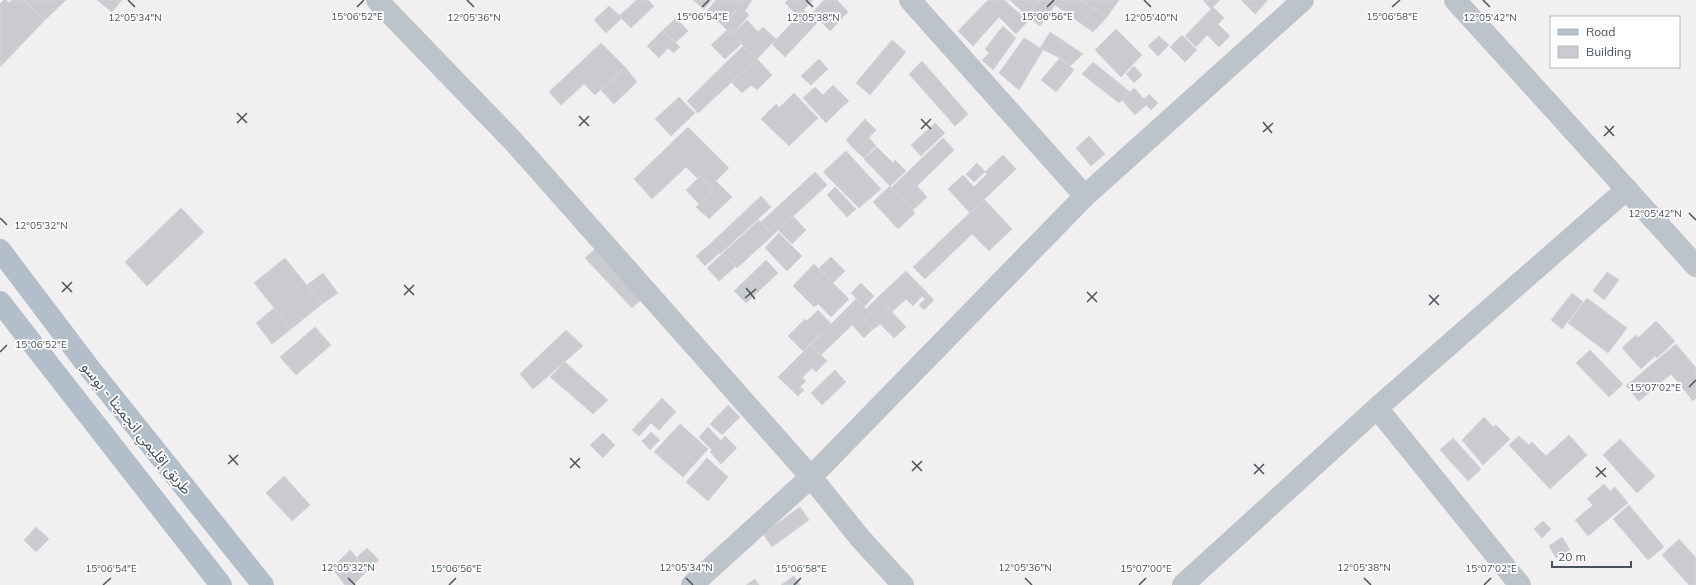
<svg xmlns="http://www.w3.org/2000/svg" width="1696" height="585" font-family="Mulish,'Noto Sans Arabic',sans-serif">
	<style>
		.building { fill: #c9cbd1; stroke: #d3d5d9 }
		.lines { fill: none; stroke-linecap: round; stroke-linejoin: round }
		.minor { stroke: #bcc3ca; stroke-width: 22 }
		.major { stroke: #b2bfca; stroke-width: 22 }
		.ticks { fill: none; stroke: #49525a; stroke-width: 1.5 }
		.labels { text-anchor: middle; dominant-baseline: central; stroke-width: 3.5; stroke-linejoin: round; paint-order: stroke }
		.street-label { font-size: 15px; fill: #49525a; stroke: #fff }
		.ticks-label { font-size: 10px; text-anchor: middle; fill: #49525a; stroke: #fff; stroke-width: 3.5; stroke-linejoin: round; paint-order: stroke }
	</style>
	<rect width="100%" height="100%" fill="#f1efef"/>
	<path class="building" d="M4,0h2l3,3 3,-3h11l22,20 -45,47v-63z
		M23,0h43l-21,20z
		M97,0h25l-10,12z
		M637,0h11l6,6 -23,22 -12,-12z
		M693,0h19l-8,9z
		M716,0h28l-21,26 -16,-15z
		M744,0h8l-7,11 4,4 -17,20 -9,-9z
		M788,0h25l-15,16 -13,-13z
		M824,0h13l11,12 -18,19 -18,-18z
		M988,0h16l24,21 -12,13 -17,-17 -26,29 -15,-15z
		M1010,0h28l-11,16z
		M1038,0h42l27,17 -14,15 -38,-27 -15,21 -13,-10z
		M1080,0h39l-12,17z
		M1203,0h17l-9,9z
		M1241,0h26v1l-12,13z
		M609,6l13,12 -16,15 -12,-13z
		M1213,7l11,11 -6,6 12,12 -11,11 -12,-12 -11,12 -11,-11z
		M804,10l13,13 -32,34 -13,-13z
		M676,18l12,13 -13,12 -12,-13z
		M747,20l11,12 5,-5 13,12 -19,20 -25,-24z
		M1003,26l13,12 -23,32 -11,-10 7,-7 -4,-4z
		M1116,29l26,26 -21,22 -26,-27z
		M663,30l17,17 -6,6 -6,-5 -9,10 -12,-12z
		M727,30l14,14 -16,15 -14,-14z
		M1050,32l33,22 -13,12 -10,-8 -20,-10z
		M1182,35l15,15 -12,12 -15,-15z
		M1159,36l10,9 -11,11 -10,-10z
		M1024,38l19,12 -24,40 -20,-17z
		M892,40l14,12 -36,43 -14,-12z
		M601,43l24,24 -30,28 -11,-11 -23,21 -12,-13z
		M743,46l14,13 -59,54 -11,-12z
		M1060,58l14,12 -18,22 -15,-12z
		M757,59l15,16 -15,15 -6,-5 -9,8 -11,-11z
		M819,59l9,10 -17,16 -10,-9z
		M922,61l46,53 -13,12 -46,-52z
		M1093,62l37,30 -11,11 -37,-29z
		M1134,66l8,9 -8,8 -8,-9z
		M625,67l12,15 -23,22 -13,-14z
		M833,85l16,16 -8,7 -15,-16z
		M815,87l8,8 3,-3 15,16 -15,15 -23,-25z
		M1134,88l10,11 5,-5 9,9 -7,7 -5,-5 -11,10 -13,-15z
		M794,93l24,25 -29,28 -28,-27 15,-15 3,4z
		M679,97l16,16 -24,23 -16,-17z
		M865,119l11,11 -20,21 -10,-11z
		M935,123l10,10 -24,23 -10,-11z
		M688,127l41,41 -19,19 -10,-11 -2,3 -12,-12 -34,32 -18,-20z
		M1089,136l16,18 -14,12 -15,-18z
		M869,138l7,8 -12,12 -8,-7z
		M943,138l11,12 -37,36 10,11 -14,13 -22,-22z
		M877,147l16,16 2,-3 11,11 -16,15 -26,-27z
		M846,151l35,38 -22,19 -36,-36z
		M1003,155l13,14 -46,44 -22,-24 15,-14 11,12 13,-13 -2,-2z
		M977,163l8,9 -11,10 -8,-8z
		M815,172l12,13 -54,50 -12,-13z
		M700,176l13,14 -14,14 -13,-14z
		M716,181l16,16 -23,22 -13,-12 17,-17 -3,-3z
		M890,186l25,27 -17,16 -25,-27z
		M835,187l21,22 -9,8 -20,-22z
		M761,196l10,11 -51,47 -10,-10z
		M984,199l28,30 -23,22 -17,-17 -47,45 -12,-12z
		M181,208l23,24 -57,54 -22,-24z
		M793,216l13,14 -14,14 -14,-14z
		M759,220l14,15 -36,33 -14,-15z
		M779,233l23,23 -15,15 -22,-23z
		M608,237l47,50 -23,21 -47,-50z
		M710,244l9,9 -14,13 -9,-10z
		M723,253l13,13 -17,15 -12,-13z
		M831,257l14,14 -12,12 -14,-15z
		M285,258l37,46 -31,25 -37,-46z
		M766,260l12,13 -32,30 -12,-12z
		M814,264l35,35 -18,18 -13,-13 -4,3 -21,-21z
		M906,271l28,29 -10,10 -5,-5 6,-6 -3,-3 -9,10 -7,-7 -14,13 -14,-15z
		M1607,272l12,8 -15,20 -11,-9z
		M323,273l15,20 -16,11 -15,-19z
		M861,283l13,13 -10,11 -13,-14z
		M1572,293l11,9 -21,27 -11,-9z
		M878,297l28,30 -12,11 -14,-14 -8,6 -9,-10 7,-7 -4,-4z
		M1587,298l40,30 -19,25 -40,-30z
		M856,299l14,14 -7,7 9,10 -8,8 -12,-13 -31,30 -11,-10z
		M274,308l17,21 -19,15 -16,-21z
		M818,310l13,14 -28,27 -15,-15 17,-17 2,2z
		M1656,321l19,20 -18,17 -2,-2 -14,13 -19,-21 14,-13 2,3z
		M315,327l16,18 -35,30 -16,-18z
		M566,330l17,16 -50,43 -13,-15z
		M1676,344l20,24v30l-3,3 -22,-27 -32,27 -13,-15z
		M810,345l17,16 -11,11 -4,-4 -10,10 4,3 -6,6 4,3 -6,6 -20,-19z
		M1590,350l33,34 -14,13 -33,-34z
		M565,362l18,16 -14,15 -19,-16z
		M835,370l11,12 -24,23 -11,-12z
		M583,378l25,22 -15,14 -24,-21z
		M662,398l14,14 -17,18 -8,-7 -12,13 -7,-6z
		M728,405l12,12 -18,18 -12,-11z
		M1484,417l9,10 3,-2 14,14 -27,26 -21,-25z
		M680,424l28,25 -25,28 -29,-25z
		M708,427l13,14 4,-5 12,12 -16,16 -11,-12 2,-2 -13,-13z
		M651,432l9,8 -10,10 -8,-9z
		M603,433l12,12 -12,13 -13,-13z
		M1569,435l18,20 -37,34 -41,-44 10,-9 10,9 3,-3 14,14z
		M1453,438l28,31 -13,12 -28,-31z
		M1620,439l35,37 -18,17 -34,-38z
		M707,458l21,19 -20,24 -22,-19z
		M284,476l26,29 -18,16 -26,-28z
		M1604,484l6,7 5,-4 13,16 -40,33 -13,-16 18,-15 -6,-6z
		M1629,505l35,42 -16,13 -35,-41z
		M800,507l9,13 -37,27 -9,-13z
		M1543,521l8,8 -9,9 -8,-9z
		M36,527l13,12 -13,13 -12,-12z
		M1562,537l8,13 -14,8 -7,-12z
		M1679,539l17,19v27h-7l-27,-30z
		M367,548l12,12 -11,10 -12,-12z
		M350,550l18,20 -15,15h-8l-13,-17z
		M794,576l6,9h-19z
		M755,579l4,6h-13z"/>
	<g class="lines">
		<path class="minor" d="M377,0l137,142 297,335 49,61 43,47
			M910,0l175,196
			M1455,0l241,266
			M1377,408l143,177
			M692,585l119,-108 274,-281 218,-196
			M1183,585l194,-177 250,-219"/>
		<path class="major" d="M0,250l87,115 176,220
			M0,302l221,283"/>
	</g>
	<path class="ticks" d="M128,0l7,7M467,0l7,7M806,0l7,7M1144,0l7,7M1483,0l7,7M357,7l7,-7M702,7l7,-7M1047,7l7,-7M1392,7l8,-7M237,113l10,10M579,116l10,10M921,119l10,10M1263,122l9,11M237,123l10,-10M579,126l10,-10M1605,126l9,10M921,129l10,-10M1263,132l10,-9M1604,136l10,-10M1689,213l7,7M0,218l7,7M62,282l10,10M404,285l10,10M746,288l9,11M62,292l10,-10M1087,292l10,10M404,295l10,-10M1429,295l10,10M745,298l11,-9M1087,302l10,-10M1429,305l10,-10M0,352l7,-7M1689,387l7,-7M229,455l9,10M570,458l10,10M912,461l10,10M228,464l10,-9M1254,464l10,10M1596,467l10,10M570,468l10,-10M912,471l10,-10M1254,474l10,-10M1596,477l10,-9M348,578l7,7M686,578l7,7M1025,578l7,7M1364,578l7,7M103,585l8,-7M449,585l7,-7M794,585l7,-7M1139,585l7,-7M1484,585l7,-7"/>
	<g class="labels">
		<g class="street-label">
			<text transform="translate(137 428) rotate(51)">طريق إقليمي انجمينا - بوسو</text>
		</g>
	</g>
	<g class="ticks-label">
		<text x="357" y="20">15°06'52"E</text>
		<text x="702" y="20">15°06'54"E</text>
		<text x="1047" y="20">15°06'56"E</text>
		<text x="1392" y="20">15°06'58"E</text>
		<text x="135" y="21">12°05'34"N</text>
		<text x="474" y="21">12°05'36"N</text>
		<text x="813" y="21">12°05'38"N</text>
		<text x="1151" y="21">12°05'40"N</text>
		<text x="1490" y="21">12°05'42"N</text>
		<text x="1655" y="217">12°05'42"N</text>
		<text x="41" y="229">12°05'32"N</text>
		<text x="41" y="348">15°06'52"E</text>
		<text x="1655" y="391">15°07'02"E</text>
		<text x="348" y="571">12°05'32"N</text>
		<text x="686" y="571">12°05'34"N</text>
		<text x="1025" y="571">12°05'36"N</text>
		<text x="1364" y="571">12°05'38"N</text>
		<text x="111" y="572">15°06'54"E</text>
		<text x="456" y="572">15°06'56"E</text>
		<text x="801" y="572">15°06'58"E</text>
		<text x="1146" y="572">15°07'00"E</text>
		<text x="1491" y="572">15°07'02"E</text>
	</g>
	<rect x="1550" y="16" width="130" height="52" fill="#ffffff" stroke="#b6babd"/>
	<rect x="1558" y="29" width="20" height="6" fill="#b2bfca" stroke="#b6babd"/>
	<text x="1586" y="36" font-size="12" fill="#49525a">Road</text>
	<rect x="1558" y="46" width="20" height="12" fill="#c9cbd1" stroke="#b6babd"/>
	<text x="1586" y="56" font-size="12" fill="#49525a">Building</text>
	<path d="M1552 561v6h79v-6" fill="none" stroke="#49525a" stroke-width="2"/>
	<text x="1558" y="561" font-size="12" fill="#49525a" stroke="#ffffff" stroke-width="3" paint-order="stroke">20 m</text>
</svg>
